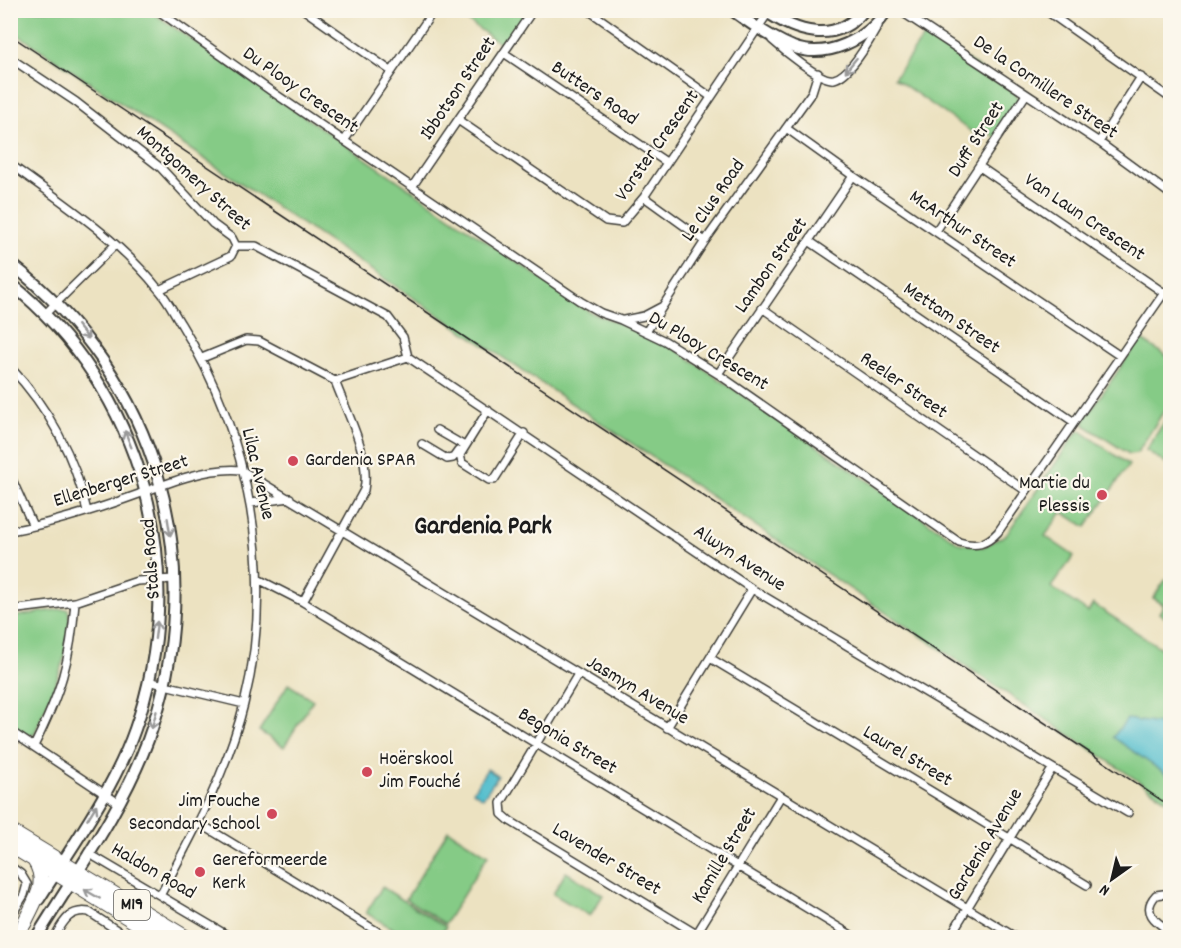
<svg xmlns="http://www.w3.org/2000/svg" width="1181" height="948" font-family="Dekko,sans-serif">
	<style>
		.green { fill: #85cb86; stroke: #507451; stroke-width: 1.5 }
		.water { fill: #52becd; stroke: #376d74; stroke-width: 1.5 }
		.lines { fill: none; stroke-linecap: round; stroke-linejoin: round }
		.street-casing { stroke: #3b3a35; stroke-width: 10 }
		.secondary-casing { stroke: #3b3a35; stroke-width: 14 }
		.highway-casing { stroke: #3b3a35; stroke-width: 16 }
		.street { stroke: #fff; stroke-width: 7 }
		.secondary { stroke: #fff; stroke-width: 10 }
		.highway { stroke: #fff; stroke-width: 14 }
		.rail { stroke: #1c1c1c; stroke-width: 1.5 }
		.oneway { stroke: #999 }
		.poi-dot { fill: #d1495b; stroke: #fbf7ec; stroke-width: 2 }
		.labels { text-anchor: middle; dominant-baseline: central; stroke-width: 4.5; stroke-linejoin: round; paint-order: stroke }
		.shield { fill: #fbf7ec; stroke: #5f5e5a; stroke-width: 1.5 }
		.shield-label { font-size: 18px; font-weight: bold; fill: #1c1c1c }
		.street-label { font-size: 20px; fill: #1c1c1c; stroke: #fbf7ec }
		.poi-label { font-size: 20px; fill: #1c1c1c; stroke: #fbf7ec; text-anchor: start }
		.district-label { font-size: 26px; font-weight: bold; fill: #1c1c1c; stroke: #fbf7ec }
	</style>
	<rect width="100%" height="100%" fill="#fbf7ec"/>
	<filter id="ink" filterUnits="userSpaceOnUse"><feTurbulence type="fractalNoise" baseFrequency=".0167" numOctaves="2"/><feDisplacementMap in="SourceGraphic" scale="12" xChannelSelector="R" yChannelSelector="G"/><feConvolveMatrix kernelMatrix="1 2 1 2 8 2 1 2 1" color-interpolation-filters="sRGB"/></filter>
	<filter id="wash" filterUnits="userSpaceOnUse"><feTurbulence type="fractalNoise" baseFrequency=".008" numOctaves="4" result="noise"/><feDisplacementMap in="SourceGraphic" scale="24" xChannelSelector="R" yChannelSelector="G"/><feGaussianBlur stdDeviation="1.35" result="paint"/><feColorMatrix in="noise" values="0 0 0 0 0 0 0 0 0 0 0 0 0 0 0 0 0 1.4 0 .05"/><feComposite in="paint" operator="in"/></filter>
	<g filter="url(#wash)">
		<rect width="100%" height="100%" fill="#ece2c1"/>
		<path class="green" d="M13,10l137,1 440,301 72,28 297,203 24,4 23,-12 71,-103 4,-1 48,34 -43,62 -24,-15 -17,24 29,20 -23,31 37,25 5,-8 77,50v148l-1159,-772 -1,-15z
			M453,11h76l-25,35z
			M927,32l88,60 4,7 -23,39 -9,-7 -5,8 -88,-61z
			M1140,339l30,19v47l-8,9 -25,39 -8,1 -45,-29v-5z
			M1170,413v51h-3l-21,-14z
			M1166,579l4,3v39l-11,-8 5,-8 -11,-7z
			M61,609h7c9,36 -21,93 -34,126h-9l-14,-9v-109z
			M288,684l25,16 -29,47 -25,-16z
			M448,830l40,25 -43,69 -39,-25z
			M566,872l37,23 -13,21 -37,-22z
			M382,887l64,40 -7,10h-32l-41,-24z"/>
		<path class="water" d="M1127,719l33,5 10,6v47l-57,-40z
			M487,769l11,7 -15,22 -10,-7z"/>
	</g>
	<g filter="url(#ink)">
		<g class="lines">
			<g class="street-casing">
				<path id="street" d="M157,10l114,81 309,210 21,12 20,7 44,21 53,33 241,168c17,5 27,3 39,-10l166,-239
					M304,10l87,61
					M588,10l123,87
					M899,10l200,132 71,52
					M1045,10l125,88
					M772,40c10,9 49,42 62,39 16,-3 36,-39 44,-53
					M504,53l162,109
					M10,58l66,44 85,66 52,56 19,14 4,8h20l132,71 15,20 5,20
					M458,120l148,101 16,2 22,-26 124,-184
					M786,128l67,48 267,180
					M344,141l90,-131
					M1099,142l42,-65
					M10,164c52,38 109,75 149,126 9,10 15,23 22,34 69,111 95,252 63,380 -17,68 -50,128 -83,190
					M980,167l190,130
					M412,187l121,-177
					M644,197l61,44
					M936,231l89,-135
					M809,241l265,181
					M159,290l72,-34 5,-10
					M762,308l264,183
					M46,313l69,-68
					M624,320l20,-4 17,-9
					M646,332l59,-91 107,-149 6,-19
					M408,357l344,232 376,224
					M202,358l44,-18 13,1 76,40c12,33 36,74 29,109l-61,112
					M10,367c38,40 65,90 77,144
					M718,374l135,-198
					M335,381l73,-24
					M488,410l-28,45 2,8 27,17h5l30,-47
					M437,430l26,15
					M422,444l25,15 6,-1 5,-7
					M10,475l23,51
					M251,503l39,-5
					M10,531c44,-8 88,-22 129,-37 31,-12 69,-27 102,-24l776,468
					M258,579l45,23 553,336
					M10,610l65,-8 62,-21 38,-2
					M710,658l377,227
					M578,674l-77,129 1,11 8,7 193,117
					M148,681l96,23
					M667,728l85,-139
					M10,731l107,71
					M34,746c26,-52 37,-86 41,-144
					M199,823l189,115
					M88,853l144,85
					M10,866l11,8 6,10 -3,11 -14,23
					M1170,893l-14,2c-15,16 -1,27 14,36
					M697,933l84,-137
					M54,938c9,-16 15,-29 35,-26l40,26
					M949,938l103,-169"/>
			</g>
			<g class="secondary-casing">
				<path id="secondary" d="M732,10c19,14 39,28 61,37 34,13 75,-8 94,-37
					M764,10c31,22 71,36 100,0
					M10,263c148,114 202,302 138,477 -26,70 -73,134 -112,198
					M10,283c133,106 182,286 125,446 -21,60 -62,116 -96,170
					M16,938l12,-21"/>
			</g>
			<g class="highway-casing">
				<path id="highway" d="M10,831l177,107
					M10,845l151,93
					M24,924c10,-23 26,-41 10,-64"/>
			</g>
			<use href="#street" class="street"/>
			<use href="#secondary" class="secondary"/>
			<use href="#highway" class="highway"/>
			<path class="rail" d="M10,35l1160,771"/>
		</g>
		<defs><path id="oneway-shaft" d="M-6 0H5M1.5-3L5.5 0L1.5 3" fill="none" stroke-width="1.6" stroke-linecap="round" stroke-linejoin="round" transform="scale(1.5)"/></defs>
		<g class="oneway">
			<use href="#oneway-shaft" transform="translate(851 65) rotate(129)"/>
			<use href="#oneway-shaft" transform="translate(83 332) rotate(50)"/>
			<use href="#oneway-shaft" transform="translate(128 439) rotate(-112)"/>
			<use href="#oneway-shaft" transform="translate(169 527) rotate(81)"/>
			<use href="#oneway-shaft" transform="translate(156 630) rotate(-83)"/>
			<use href="#oneway-shaft" transform="translate(154 720) rotate(106)"/>
			<use href="#oneway-shaft" transform="translate(92 812) rotate(-59)"/>
			<use href="#oneway-shaft" transform="translate(92 894) rotate(-150)"/>
		</g>
	</g>
	<g class="poi-dot">
		<circle cx="293" cy="461" r="6"/>
		<circle cx="1102" cy="495" r="6"/>
		<circle cx="367" cy="772" r="6"/>
		<circle cx="272" cy="814" r="6"/>
		<circle cx="200" cy="872" r="6"/>
	</g>
	<g class="labels">
		<rect class="shield" x="114" y="890" width="36" height="30" rx="4.5"/>
		<g class="shield-label">
			<text x="132" y="905">M19</text>
		</g>
		<g class="street-label">
			<text transform="translate(1045 88) rotate(34)">De la Cornillere Street</text>
			<text transform="translate(459 89) rotate(-56)">Ibbotson Street</text>
			<text transform="translate(300 91) rotate(35)">Du Plooy Crescent</text>
			<text transform="translate(594 94) rotate(34)">Butters Road</text>
			<text transform="translate(977 140) rotate(-57)">Duff Street</text>
			<text transform="translate(658 146) rotate(-55)">Vorster Crescent</text>
			<text transform="translate(193 179) rotate(42)">Montgomery Street</text>
			<text transform="translate(714 201) rotate(-55)">Le Clus Road</text>
			<text transform="translate(1084 218) rotate(34)">Van Laun Crescent</text>
			<text transform="translate(962 230) rotate(34)">McArthur Street</text>
			<text transform="translate(772 266) rotate(-55)">Lambon Street</text>
			<text transform="translate(951 319) rotate(34)">Mettam Street</text>
			<text transform="translate(708 352) rotate(31)">Du Plooy Crescent</text>
			<text transform="translate(903 386) rotate(35)">Reeler Street</text>
			<text transform="translate(257 474) rotate(77)">Lilac Avenue</text>
			<text transform="translate(121 482) rotate(-17)">Ellenberger Street</text>
			<text transform="translate(152 559) rotate(-94)">Stals Road</text>
			<text transform="translate(739 559) rotate(33)">Alwyn Avenue</text>
			<text transform="translate(637 691) rotate(31)">Jasmyn Avenue</text>
			<text transform="translate(567 742) rotate(31)">Begonia Street</text>
			<text transform="translate(907 757) rotate(31)">Laurel Street</text>
			<text transform="translate(986 845) rotate(-59)">Gardenia Avenue</text>
			<text transform="translate(725 856) rotate(-59)">Kamille Street</text>
			<text transform="translate(606 860) rotate(31)">Lavender Street</text>
			<text transform="translate(153 872) rotate(30)">Haldon Road</text>
		</g>
		<g class="poi-label">
			<text x="305" y="461">Gardenia SPAR</text>
			<text x="1090" y="484" text-anchor="end">Martie du<tspan x="1090" dy="23">Plessis</tspan></text>
			<text x="379" y="760">Hoërskool<tspan x="379" dy="23">Jim Fouché</tspan></text>
			<text x="260" y="802" text-anchor="end">Jim Fouche<tspan x="260" dy="23">Secondary School</tspan></text>
			<text x="212" y="861">Gereformeerde<tspan x="212" dy="23">Kerk</tspan></text>
		</g>
		<g class="district-label">
			<text x="483" y="527">Gardenia Park</text>
		</g>
	</g>
	<rect width="1181" height="948" fill="none" stroke="#fbf7ec" stroke-width="36"/>
	<g transform="translate(1112 879) rotate(214)" stroke="#fbf7ec" stroke-width="4.5" paint-order="stroke">
	<path d="M0-4.5L10 22L0 15L-10 22Z" fill="#1c1c1c"/>
	<text y="-9" font-size="16" font-weight="bold" text-anchor="middle" fill="#1c1c1c">N</text>
	</g>
</svg>
